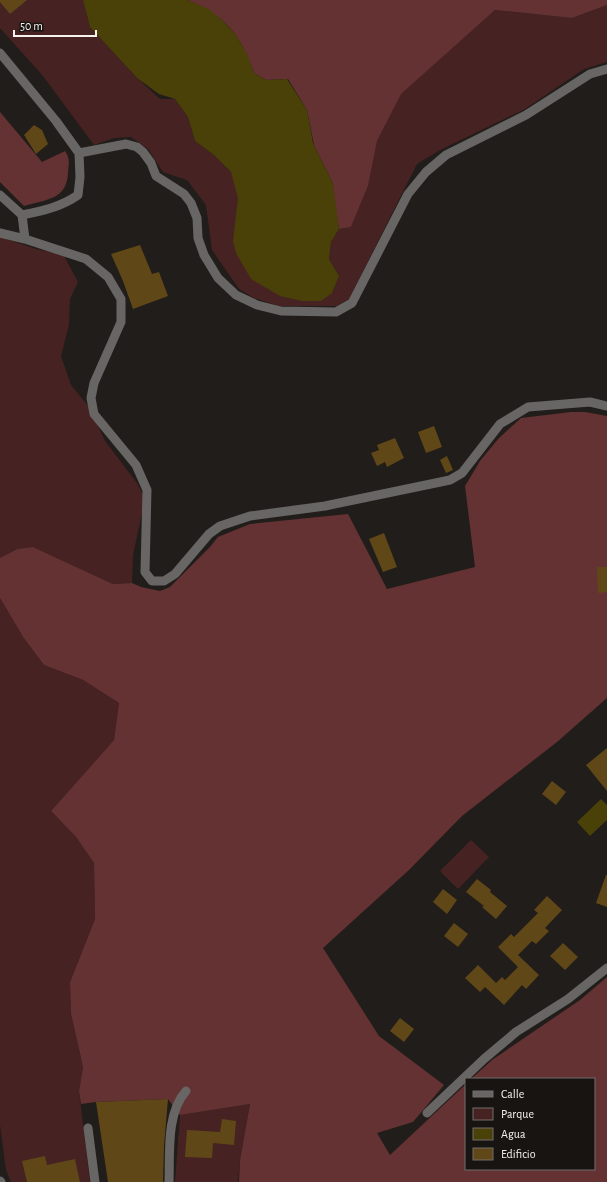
<svg xmlns="http://www.w3.org/2000/svg" width="607" height="1182" font-family="'Alegreya Sans',sans-serif">
	<style>
		.green { fill: #472222 }
		.forest { fill: #643232 }
		.water { fill: #4a4109 }
		.building { fill: #604717 }
		.lines { fill: none; stroke-linecap: round; stroke-linejoin: round }
		.street { stroke: #686665; stroke-width: 9 }
	</style>
	<rect width="100%" height="100%" fill="#211d1a"/>
	<path class="green" d="M0,0h83l7,27 47,51 23,21h15l13,18 7,24 19,14 17,17 12,28 2,67 6,12 81,14 7,-17 -10,-17 2,-17 8,-13 12,-2 17,-41 9,-45 23,-47 95,-84 77,8 35,-13v57l-23,7 -59,40 -85,41 -23,14 -68,135 -12,7h-58l-25,-8 -15,-9 -27,-39 -6,-45 -19,-25 -24,-8 -15,-23 -17,-12 -17,1 -20,7 -51,-69 -43,-48z
		M0,237l36,12 27,5 15,28 -8,17 -1,25 -8,32 10,29 18,22 16,34 32,42 8,16 -12,56 -1,28 -19,1 -80,-37 -16,2 -17,9z
		M0,598l23,39 21,28 39,15 36,23 -5,37 -63,71 25,26 18,26 1,56 -25,63 1,32 12,53 -4,24 11,91h-79l-5,-12 -6,-45z
		M471,840l18,17 -31,32 -18,-18z
		M250,1104l-10,56 -2,22h-63l5,-67z"/>
	<path class="forest" d="M187,0h420v5l-35,13 -77,-8 -94,84 -24,47 -9,45 -17,41 -12,2 -5,-29 -1,-16 -19,-39 -7,-35 -19,-31 -22,1 -12,-7c-13,-38 -29,-58 -67,-73z
		M0,112l42,50 23,-11c5,7 4,12 3,21 -1,28 -21,27 -44,34l-24,-24z
		M571,412h14l22,4v282l-50,44 -95,74 -52,53 -87,79 56,88 65,49 -31,37 -36,11 13,22 76,-71v85h128v-90h-123l21,-19 88,-60 27,-23v205h-368l1,-22 10,-56 -70,11 -12,-16 -72,3 -15,2 -2,-13 4,-24 -12,-53 -1,-32 25,-63 -1,-56 -18,-26 -25,-26 63,-71 5,-37 -36,-23 -39,-15 -21,-28 -23,-39v-40l17,-9 16,-2 80,37 19,-1 9,4 19,4 10,-4 40,-40 8,-10 32,-13 98,-10 39,75 88,-22 -10,-81 15,-25 19,-23 22,-20z"/>
	<path class="water" d="M83,0h104l22,9 14,12 13,14 12,21 6,17 12,7 21,-1 20,31 6,33 20,41 6,45 -8,13 -2,17 10,17 -7,17 -11,8h-19l-22,-5 -29,-17 -15,-26 -3,-12 5,-43 -7,-26 -17,-17 -19,-14 -7,-24 -13,-18 -16,-5 -22,-16 -47,-51z
		M601,799l6,6v15l-17,16 -13,-14z"/>
	<path class="building" d="M0,0h27l-17,14 -10,-12z
		M34,125l8,5 6,14 -12,10 -12,-19z
		M140,245l12,29 7,-2 9,24 -35,13 -10,-28 -12,-27z
		M434,426l8,21 -16,6 -8,-21z
		M395,438l9,20 -17,9 -2,-5 -8,4 -6,-13 8,-3 -2,-5z
		M447,456l6,14 -7,3 -6,-13z
		M384,533l13,34 -14,5 -14,-33z
		M597,567h10v25l-9,1z
		M607,748v43l-21,-26z
		M552,781l14,11 -10,13 -14,-11z
		M606,875h1v32l-11,-4z
		M477,879l14,11 -1,2 17,14 -11,13 -14,-12 2,-1 -18,-14z
		M443,889l14,11 -10,14 -14,-12z
		M547,896l15,14 -17,18 4,3 -13,13 -4,-3 -14,14 21,20 -13,14 -4,-4 -18,20 -19,-18 -5,5 -15,-14 13,-13 18,18 6,-6 3,3 13,-13 -20,-20 13,-13 3,3 24,-24 -4,-3z
		M454,923l14,11 -10,13 -14,-11z
		M563,943l15,14 -13,13 -15,-14z
		M400,1018l14,11 -10,13 -14,-11z
		M168,1099l-4,47 -1,36h-55l-12,-80z
		M222,1119l14,2 -2,24 -21,-2 -1,15 -27,-1 2,-27 33,2z
		M45,1156l2,9 28,-6 5,23h-53l-5,-21z"/>
	<g class="lines">
		<path class="street" d="M0,53l56,68 23,32 1,24 -2,18c-17,12 -36,16 -56,20
			M79,153l47,-9 11,3 6,5 8,11 5,13 28,18 7,9 6,15 1,20 6,17 14,23 18,17 21,10 24,6 55,1 16,-9 56,-109 18,-22 20,-17 80,-40 64,-41 17,-5
			M0,195l22,20 3,24
			M0,233l25,6 61,20 22,18 13,22v23l-27,61 -3,15 3,16 42,51 11,25 -2,82 7,9h12l11,-7 34,-40 11,-8 30,-10 75,-10 125,-26 12,-7 38,-49 28,-17 62,-5 17,4
			M427,1113l57,-54 32,-27 52,-33 39,-31
			M88,1128l7,54
			M0,1181l1,1
			M169,1182c1,-28 -3,-69 17,-91"/>
	</g>
	<rect x="465" y="1078" width="130" height="92" fill="#181411" stroke="#706d6a"/>
	<rect x="473" y="1091" width="20" height="6" fill="#686665" stroke="#706d6a"/>
	<text x="501" y="1098" font-size="12" fill="#f5f2f0">Calle</text>
	<rect x="473" y="1108" width="20" height="12" fill="#472222" stroke="#706d6a"/>
	<text x="501" y="1118" font-size="12" fill="#f5f2f0">Parque</text>
	<rect x="473" y="1128" width="20" height="12" fill="#4a4109" stroke="#706d6a"/>
	<text x="501" y="1138" font-size="12" fill="#f5f2f0">Agua</text>
	<rect x="473" y="1148" width="20" height="12" fill="#604717" stroke="#706d6a"/>
	<text x="501" y="1158" font-size="12" fill="#f5f2f0">Edificio</text>
	<path d="M14 30v6h82v-6" fill="none" stroke="#f5f2f0" stroke-width="2"/>
	<text x="20" y="30" font-size="12" fill="#f5f2f0" stroke="#181411" stroke-width="3" paint-order="stroke">50 m</text>
</svg>
